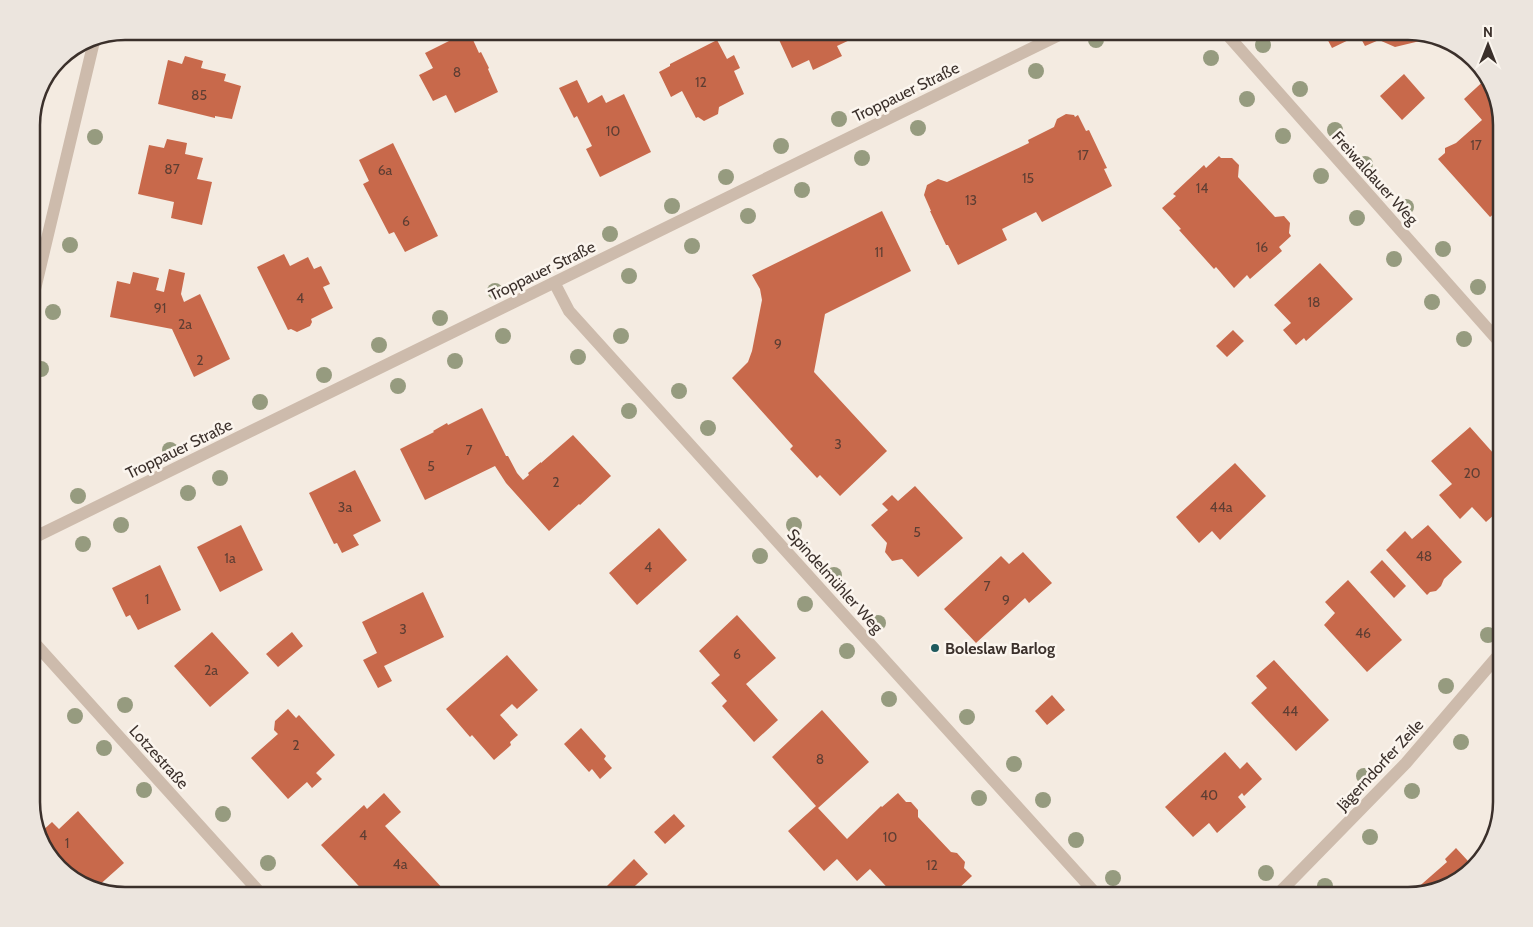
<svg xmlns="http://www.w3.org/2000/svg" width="1533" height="927" font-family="Cabin,sans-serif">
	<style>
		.building { fill: #c8694b }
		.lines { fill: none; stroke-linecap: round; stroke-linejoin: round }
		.street { stroke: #cdbbac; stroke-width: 12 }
		.tree { fill: #969b7f }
		.poi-dot { fill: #1f5a5e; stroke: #fbf5ee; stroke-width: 2 }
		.labels { text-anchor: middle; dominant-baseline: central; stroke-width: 5; stroke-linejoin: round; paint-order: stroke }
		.number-label { font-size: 14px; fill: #5e3e33 }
		.street-label { font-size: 16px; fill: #3b302b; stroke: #fbf5ee }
		.poi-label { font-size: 16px; font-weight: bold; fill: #3b302b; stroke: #fbf5ee; text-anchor: start }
		.rim { fill: none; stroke: #3b302b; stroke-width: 2.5 }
	</style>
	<rect width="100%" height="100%" fill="#f4ebe1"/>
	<path class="building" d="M236,31h22l-2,6z
		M469,31l10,22 2,-1 8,16 -1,1 10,23 -43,21 -9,-18 -13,6 -14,-26 14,-7 -8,-15z
		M775,31h82l-5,3 2,4 -17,8 5,10 -29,14 -4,-10 -17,8z
		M1323,31h85l18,5 -6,5 -25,6 -16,-7 -14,6 -6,-11 -27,13z
		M717,40l10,19 7,-4 6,13 -6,3 10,23 -25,13 -1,7 -14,7 -6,-4 -2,1 -14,-27 -11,6 -12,-25 11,-6v-2z
		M185,56l18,5 -2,7 25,6 -2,7 17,5 -9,33 -17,-3v2l-57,-14 10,-44 14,4z
		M1404,74l21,24 -23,22 -22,-24z
		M1488,77l14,42v88l-12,10 -52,-58 7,-6v-5l11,-5 26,-23 -18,-21z
		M577,80l11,23 14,-8 4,8 18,-9 27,58 -51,25 -14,-28 6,-3 -15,-30 -3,2 -15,-30z
		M1066,114l8,1 1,2 3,-2 8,16 3,-1 18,38 -3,1 8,17 -70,36 -6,-10 -34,17 5,11 -49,25 -10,-20h-2l-16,-34h1l-7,-16 3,-10 11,-6 9,3 82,-39 -1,-3 26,-13 3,-8z
		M167,139l20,4 -2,11 18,4 -6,21 15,3 -10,43 -31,-7 3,-16 -36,-8 11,-49 15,3z
		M393,143l45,93 -33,16 -11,-20 -5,2 -26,-50 6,-3 -10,-21z
		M1219,156l2,2h11l7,7 -1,12 37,40 9,-1 6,7 -1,10 2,3 -12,11 3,4 -32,28 -3,-4 -13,13 -18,-21 -2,2 -35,-39 2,-1 -19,-21 14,-12 -3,-2 31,-29 2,3z
		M882,211l29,60 -86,43 -11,58 73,79 -47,45 -20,-21 -3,3 -27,-29 3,-3 -61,-68 16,-16 4,-11 10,-51 -2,-11 -8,-14z
		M284,254l6,12 18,-9 6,12 7,-3 9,18 -7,3 10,21 -22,11 1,3 -2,4 -13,6 -6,-3 -3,1 -31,-63z
		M1320,263l33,36 -47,42 -2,-3 -8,7 -13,-15 8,-7 -17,-18z
		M169,269l16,4 -4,21 3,8 16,-8 30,65 -36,18 -22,-48 -62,-12 7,-36 13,3 3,-12 26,6 -3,12 8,2z
		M1233,330l11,11 -17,16 -11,-11z
		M482,408l24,48h2l9,17 6,7 6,-5 -1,-2 13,-11v1l32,-28 38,41 -31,29 -1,-1 -30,27 -43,-48 -11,-17 -70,34 -25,-51 34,-17 -1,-1 14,-8 1,2z
		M1470,427l32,36v51l-4,3 -3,-3 -9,8 -14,-15 -12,12 -21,-24 13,-11 -21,-23z
		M1235,463l31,33 -46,44 -8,-9 -13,12 -23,-26z
		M355,470l26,51 -28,14 6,10 -17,8 -5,-10 -3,1 -25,-51z
		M915,486l48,52 -45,39 -16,-18 -10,2 -7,-9 2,-9 -16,-18 17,-15 -6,-6 10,-9 6,6z
		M241,525l22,45 -43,22 -23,-45z
		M1428,525l34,37 -18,17 -3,7 -5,5 -6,1 -3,3 -41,-45 19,-19 7,8z
		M659,528l28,32 -50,45 -28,-32z
		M1023,552l29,31 -23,20 -4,-5 -49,45 -32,-34 57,-53 8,8z
		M1382,560l24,26 -12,12 -24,-26z
		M160,565l21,45 -43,20 -8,-15 -4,2 -14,-29z
		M1348,580l54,60 -35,32 -43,-47 11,-12 -10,-11z
		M423,592l21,45 -60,29 8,15 -14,7 -15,-28 14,-7 -15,-31z
		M737,615l39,43 -30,26 32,36 -24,22 -32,-36 5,-5 -16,-18 9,-8 -21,-24z
		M212,632l37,41 -39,34 -36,-41z
		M292,632l11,14 -25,21 -12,-13z
		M507,655l31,35 -21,19 -5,-5 -12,11 18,20 -8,7 1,3 -17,15 -22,-25 -2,2 -24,-28z
		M1274,660l55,60 -33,31 -45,-48 16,-15 -11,-12z
		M1052,695l13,15 -18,15 -12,-14z
		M288,709l8,9 3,-3 36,40 -19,18 6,6 -10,9 -5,-6 -19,17 -37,-41 27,-24 -4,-4 1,-9z
		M822,710l47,52 -51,46 29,31 34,-33 1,1 16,-14 8,9h5l7,8v7l33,35 6,1 8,9 -1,6 8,8 -15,14 1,2 -4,4h-59l-25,-27 -13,12 -20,-22 -13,12 -36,-40 28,-25 -44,-49z
		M581,728l25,28 -2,3 8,9 -12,11 -8,-10 -3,3 -25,-28z
		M1225,752l15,17 7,-7 15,17 -18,17 -2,-3 -4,4 8,10 -29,26 -8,-10 -16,14 -28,-30z
		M384,793l17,19 -16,14 59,64 -7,6h-69l-47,-51 43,-40 3,4z
		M78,811l46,52 -28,25 -18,-5 -34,-34 -5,-15 13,-12 7,7z
		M674,814l11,12 -20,18 -11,-12z
		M1456,848l12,13 4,-3 4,5 -21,20 -46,13h-6l10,-9 2,3 32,-28 -2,-3z
		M634,859l14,15 -24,22h-18l-4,-5z
		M988,890l5,6h-12z"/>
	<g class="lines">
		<path class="street" d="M1224,31l278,314
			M555,284l14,27 529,585
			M31,306l64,-269
			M31,539l1036,-508
			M31,639l232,257
			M1276,896l130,-133 96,-112"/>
	</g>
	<g class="tree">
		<circle cx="1096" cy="40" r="8"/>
		<circle cx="1263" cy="45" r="8"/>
		<circle cx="1211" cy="58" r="8"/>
		<circle cx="1036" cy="71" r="8"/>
		<circle cx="1300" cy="89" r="8"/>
		<circle cx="1247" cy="99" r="8"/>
		<circle cx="839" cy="119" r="8"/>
		<circle cx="918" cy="128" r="8"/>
		<circle cx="1335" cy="130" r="8"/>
		<circle cx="1283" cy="136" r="8"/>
		<circle cx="95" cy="137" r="8"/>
		<circle cx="781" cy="146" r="8"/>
		<circle cx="862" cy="158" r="8"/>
		<circle cx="1365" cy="164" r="8"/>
		<circle cx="1321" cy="176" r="8"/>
		<circle cx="726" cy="177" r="8"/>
		<circle cx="802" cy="190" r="8"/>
		<circle cx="672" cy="206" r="8"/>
		<circle cx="1406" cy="207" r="8"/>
		<circle cx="748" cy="216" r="8"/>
		<circle cx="1357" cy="218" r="8"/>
		<circle cx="610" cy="234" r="8"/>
		<circle cx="70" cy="245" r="8"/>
		<circle cx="692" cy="246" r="8"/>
		<circle cx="1443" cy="249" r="8"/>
		<circle cx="1394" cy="259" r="8"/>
		<circle cx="629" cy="276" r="8"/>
		<circle cx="1478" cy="287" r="8"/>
		<circle cx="495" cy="291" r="8"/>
		<circle cx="1432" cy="302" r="8"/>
		<circle cx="53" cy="312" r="8"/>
		<circle cx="440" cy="318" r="8"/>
		<circle cx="503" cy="336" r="8"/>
		<circle cx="621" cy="336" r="8"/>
		<circle cx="1464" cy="339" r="8"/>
		<circle cx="379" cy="345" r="8"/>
		<circle cx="578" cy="357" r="8"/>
		<circle cx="455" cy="361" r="8"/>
		<circle cx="41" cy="369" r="8"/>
		<circle cx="324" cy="375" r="8"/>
		<circle cx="398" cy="386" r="8"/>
		<circle cx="679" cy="391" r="8"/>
		<circle cx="260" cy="402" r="8"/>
		<circle cx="629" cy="411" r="8"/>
		<circle cx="708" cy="428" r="8"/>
		<circle cx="170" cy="450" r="8"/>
		<circle cx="220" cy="478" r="8"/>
		<circle cx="188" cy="493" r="8"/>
		<circle cx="78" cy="496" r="8"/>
		<circle cx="121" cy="525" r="8"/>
		<circle cx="794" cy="525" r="8"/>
		<circle cx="83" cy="544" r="8"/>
		<circle cx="760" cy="556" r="8"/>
		<circle cx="834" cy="575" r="8"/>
		<circle cx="805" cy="604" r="8"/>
		<circle cx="878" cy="623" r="8"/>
		<circle cx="1488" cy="635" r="8"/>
		<circle cx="847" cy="651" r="8"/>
		<circle cx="1446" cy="686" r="8"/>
		<circle cx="889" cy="699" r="8"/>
		<circle cx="125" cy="705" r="8"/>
		<circle cx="75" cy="716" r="8"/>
		<circle cx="967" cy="717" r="8"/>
		<circle cx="1461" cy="742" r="8"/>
		<circle cx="104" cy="748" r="8"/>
		<circle cx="1014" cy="764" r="8"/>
		<circle cx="1364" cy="776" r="8"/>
		<circle cx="144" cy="790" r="8"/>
		<circle cx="1412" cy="791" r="8"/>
		<circle cx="979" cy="798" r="8"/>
		<circle cx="1043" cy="800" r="8"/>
		<circle cx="223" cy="814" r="8"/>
		<circle cx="1370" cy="837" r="8"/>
		<circle cx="1076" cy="840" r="8"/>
		<circle cx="268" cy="863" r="8"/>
		<circle cx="1266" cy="873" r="8"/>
		<circle cx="1113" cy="878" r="8"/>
		<circle cx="1325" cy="886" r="8"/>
	</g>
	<circle class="poi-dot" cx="935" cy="648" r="5"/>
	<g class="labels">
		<g class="number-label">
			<text x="457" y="72">8</text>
			<text x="701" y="82">12</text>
			<text x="199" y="95">85</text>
			<text x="613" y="131">10</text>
			<text x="1476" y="145">17</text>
			<text x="1083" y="155">17</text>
			<text x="172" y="169">87</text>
			<text x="385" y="170">6a</text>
			<text x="1028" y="178">15</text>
			<text x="1202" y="188">14</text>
			<text x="971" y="200">13</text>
			<text x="406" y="221">6</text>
			<text x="1262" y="247">16</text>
			<text x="879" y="252">11</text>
			<text x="300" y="298">4</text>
			<text x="1314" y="302">18</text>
			<text x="160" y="308">91</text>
			<text x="185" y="324">2a</text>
			<text x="778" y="344">9</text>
			<text x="200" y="360">2</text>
			<text x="838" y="444">3</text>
			<text x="469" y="450">7</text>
			<text x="431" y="466">5</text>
			<text x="1472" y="473">20</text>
			<text x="556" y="482">2</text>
			<text x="345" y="507">3a</text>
			<text x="1221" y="507">44a</text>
			<text x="917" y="532">5</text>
			<text x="1424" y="556">48</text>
			<text x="230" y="558">1a</text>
			<text x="648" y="567">4</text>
			<text x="987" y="586">7</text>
			<text x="147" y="599">1</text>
			<text x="1006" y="600">9</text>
			<text x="403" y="629">3</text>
			<text x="1363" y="633">46</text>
			<text x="737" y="654">6</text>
			<text x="211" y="670">2a</text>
			<text x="1290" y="711">44</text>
			<text x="296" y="745">2</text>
			<text x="820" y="759">8</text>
			<text x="1209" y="795">40</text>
			<text x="363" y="835">4</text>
			<text x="890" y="837">10</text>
			<text x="67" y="843">1</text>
			<text x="400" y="864">4a</text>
			<text x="932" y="865">12</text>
		</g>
		<g class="street-label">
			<text transform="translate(906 92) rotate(-26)">Troppauer Straße</text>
			<text transform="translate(1375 178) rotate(48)">Freiwaldauer Weg</text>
			<text transform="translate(542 271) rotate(-26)">Troppauer Straße</text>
			<text transform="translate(179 449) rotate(-26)">Troppauer Straße</text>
			<text transform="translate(835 581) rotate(48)">Spindelmühler Weg</text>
			<text transform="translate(159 757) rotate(48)">Lotzestraße</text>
			<text transform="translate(1380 765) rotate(-47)">Jägerndorfer Zeile</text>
		</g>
		<g class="poi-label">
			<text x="945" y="648">Boleslaw Barlog</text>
		</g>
	</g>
	<path d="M0 0H1533V927H0ZM125 40H1408A85 85 0 0 1 1493 125V802A85 85 0 0 1 1408 887H125A85 85 0 0 1 40 802V125A85 85 0 0 1 125 40Z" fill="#ece5de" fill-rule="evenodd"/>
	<path class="rim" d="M125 40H1408A85 85 0 0 1 1493 125V802A85 85 0 0 1 1408 887H125A85 85 0 0 1 40 802V125A85 85 0 0 1 125 40Z"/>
	<g transform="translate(1488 45)" stroke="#fbf5ee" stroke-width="4" paint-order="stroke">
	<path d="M0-4L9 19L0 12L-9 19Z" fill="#3b302b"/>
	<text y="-8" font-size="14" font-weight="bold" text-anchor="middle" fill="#3b302b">N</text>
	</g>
</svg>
